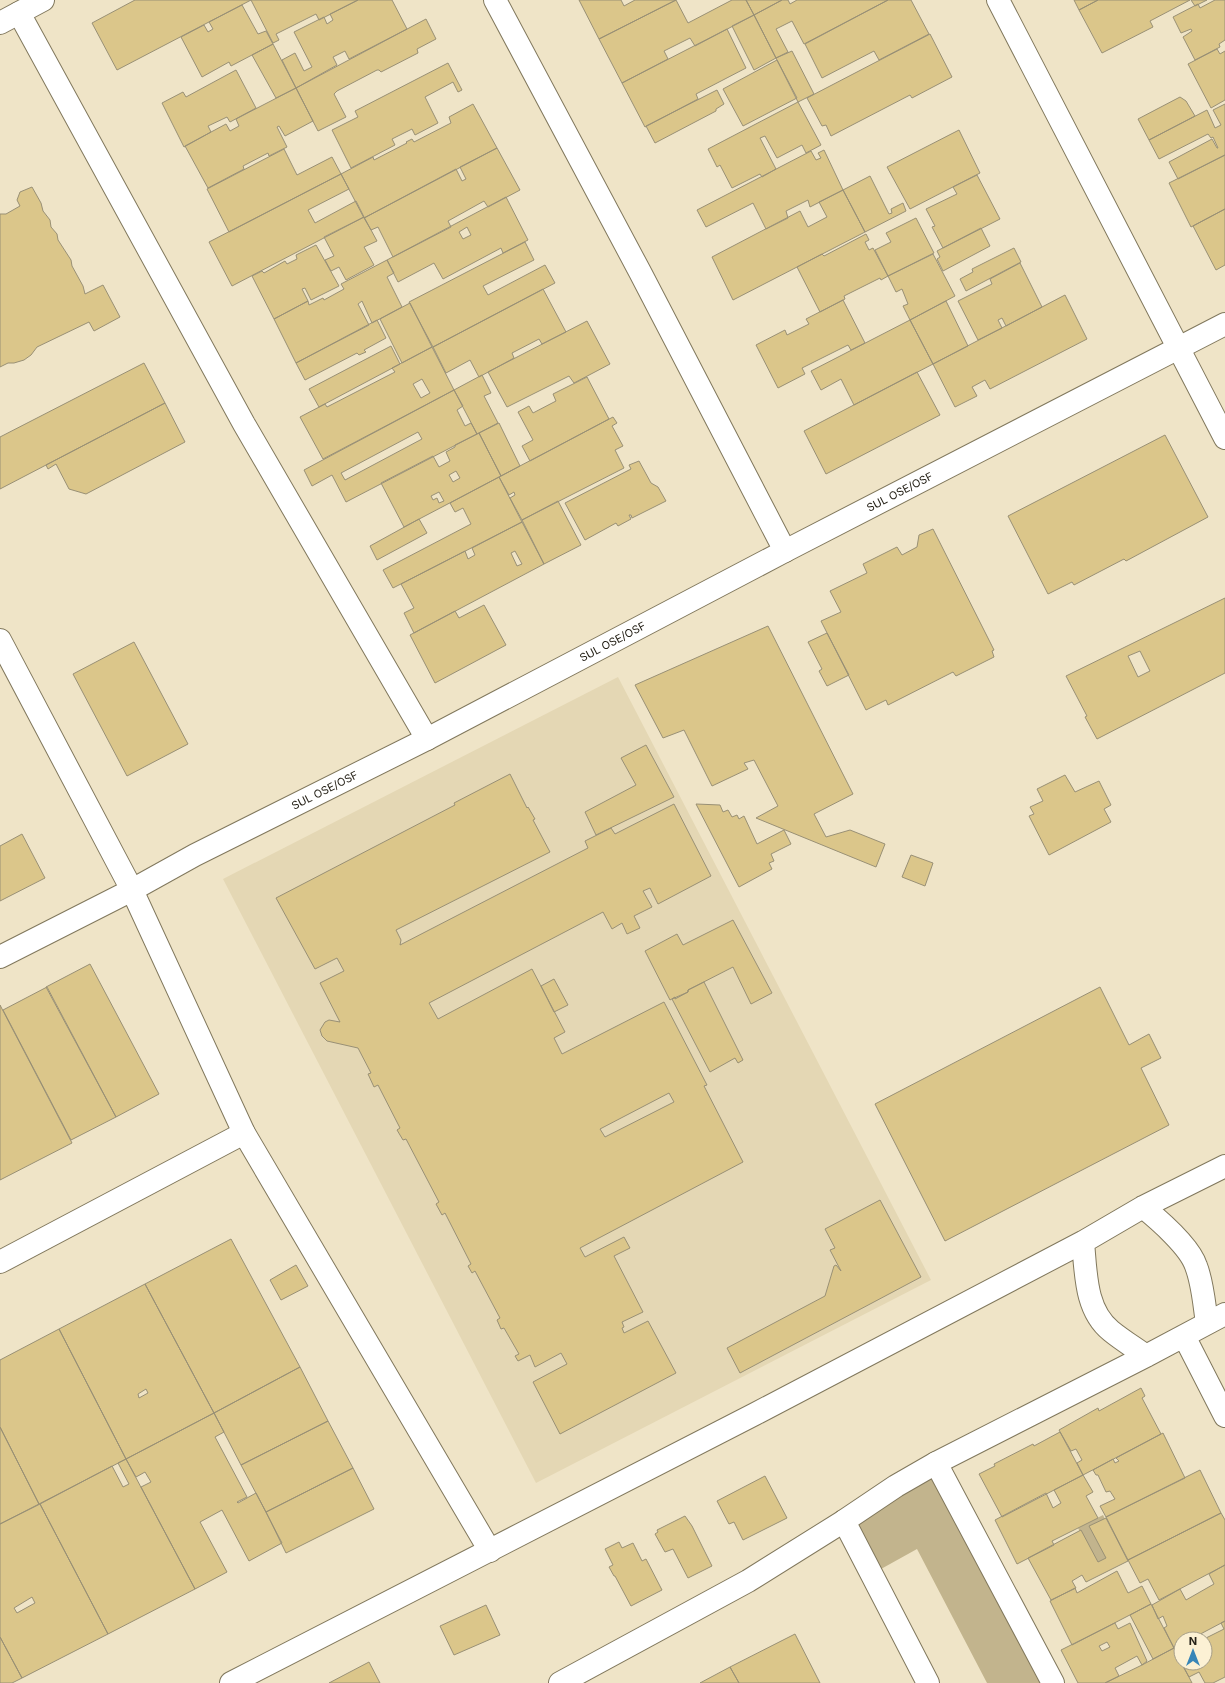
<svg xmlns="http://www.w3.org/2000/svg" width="1225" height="1683" font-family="Inter,sans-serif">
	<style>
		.built { fill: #e4d7b4 }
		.green { fill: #c2b48d }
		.building { fill: #dbc68a; stroke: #999075; fill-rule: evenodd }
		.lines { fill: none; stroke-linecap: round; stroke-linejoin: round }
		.minor-casing { stroke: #81785d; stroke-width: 24 }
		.tertiary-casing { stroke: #81785d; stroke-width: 24 }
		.minor { stroke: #fff; stroke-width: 22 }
		.tertiary { stroke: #fff; stroke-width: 22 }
		.labels { text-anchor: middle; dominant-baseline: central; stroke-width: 3.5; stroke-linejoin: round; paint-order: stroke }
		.street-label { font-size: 11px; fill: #252117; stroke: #fcf1d4 }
	</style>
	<rect width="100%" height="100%" fill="#efe4c7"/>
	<path class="built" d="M618,677l313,603 -395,203 -313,-604z"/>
	<path class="green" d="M931,1466l111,217h-55l-70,-134 -45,25 -28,-53z
		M1103,1515l22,45 -24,12 -23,-44z"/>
	<path class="building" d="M135,0h116l-134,70 -25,-47z
		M251,0h107l-39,20 -3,-6 -40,20 3,6 -6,3z
		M358,0h34l15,29 -58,30 -4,-8 -12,6 4,8 -41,23 -14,-28 13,-7 9,18 8,-4 -18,-35 30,-15 3,7 6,-4 -3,-6z
		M579,0h42l3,6 11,-6h41l-77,39z
		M676,0l12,23 44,-23h14l8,15 -59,31 -5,-8 -26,13 4,8 -46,24 -23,-44z
		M746,0h36l-28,15z
		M782,0h6l2,4 7,-4h91l-84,44 -12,-23 -16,8 12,23 -12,6 -22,-43z
		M888,0h23l18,34 -50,26 -5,-9 -52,27 -17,-34z
		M1074,0h24l-19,10z
		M1098,0h92l-40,21 3,6 -51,26 -23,-43z
		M1191,0h16l-12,6z
		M1215,0h10v40l-6,4 1,3 -25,13 -12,-23 9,-6 -1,-2 -10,4 -8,-16 25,-13 2,4z
		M242,5l16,29 8,-3 7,13 -42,22 -2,-4 -27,15 -21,-40 23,-12 4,7 5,-3 -4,-7z
		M754,15l22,43 -22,12 -22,-44z
		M426,19l10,20 -19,10 1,4 -37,19 -2,-2h-2l-40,21 -3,3 12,23 -28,14 -22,-43z
		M727,29l19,39 -50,26 2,5 -53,28 -23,-44z
		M930,34l22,43 -40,21 -2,-3 -79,41 -5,-11 -4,1 -15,-28z
		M273,44l23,44 -20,10 -24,-43z
		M1217,49l3,5 5,-3v49l-14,8 -23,-44z
		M792,51l22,43 -16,8 -22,-44z
		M777,60l20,38 -54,28 -20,-37z
		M448,63l14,27 -4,2 -5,-10 -28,15 13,26 -23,12 -3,-6 -20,10 3,6 -44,23 -19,-38 26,-13 -3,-6z
		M236,70l20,38 -26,14 -3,-5 -19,9 3,6 -27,15 -22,-44 21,-11 3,5z
		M296,88l17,33 -28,15 -6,-10 -2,1 10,20 -18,9 -1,-3 -25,13 1,3 -36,19 -23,-42 41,-22 4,7 9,-5 -3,-7z
		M717,90l7,14 -8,5v2l-61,32 -9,-17z
		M1180,97l6,4 9,15 -46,24 -11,-21z
		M798,102l23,43 -15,8 -4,-8 -25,13 -12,-22 -5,2 16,31 -14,8 -2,-3 -28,14 -12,-23 -3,2 -9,-18z
		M473,104l24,44 -133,70 -23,-44 32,-17 1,3 33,-17 -1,-1 6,-3 2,3 37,-19 -2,-6z
		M1225,104v51l-47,24 -9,-17 43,-23 5,9h1l-5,-11 -2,1 -3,-4 -49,25 -10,-19 58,-30 8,18 6,-3 -8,-15z
		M959,130l21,43 -70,36 -23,-42z
		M497,148l23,42 -32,17 -4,-6 -36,20 3,6 -58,30 -15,-30 -7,3 -7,-12 92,-49 6,12 4,-2 -6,-12z
		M284,149l13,26 35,-18 9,17 -112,58 -22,-43z
		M824,150l19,40 -33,17 -2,-7 -22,11 2,7 -22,11 -13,-26 -47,24 -9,-17 114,-59 5,9 5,-2 -3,-5z
		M1225,155v54l-34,18 -22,-44z
		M341,174l8,15 -41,21 7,13 41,-22 8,16 -132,69 -23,-44z
		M977,175l23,44 -57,29 -11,-21 3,-1 -9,-17 31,-15 -4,-7z
		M870,176l19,38 3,-1 -1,-4 12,-6 3,8 -41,21 -22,-42z
		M32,187l9,16 2,8 7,9 1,7 6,7 1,6 13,20 1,6 11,20 2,8 18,-9 17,32 -26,14 -5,-9 -52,25 -6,8 -7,5 -10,3h-6l-8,4v-153h6l14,-8 -3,-6 3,-8z
		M843,190l22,42 -132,68 -21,-43 88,-46 8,16 19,-10 -8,-15z
		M506,197l22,43 -25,13 -2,-5 -58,31 -9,-16 -36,19 -11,-22zM467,227l4,8 -8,4 -4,-7z
		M1225,209v56l-9,5 -23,-44z
		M364,217l13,24 -13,6 10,18 -28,15 -7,-13 -8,4 -6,-11 9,-4 -10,-19z
		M916,218l18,35 -46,23 -13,-26 16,-8 -5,-9z
		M981,228l9,18 -47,25 -6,-12 3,-2 -3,-6z
		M866,234l3,6 -4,2 4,8 4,-2 15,28 -7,4 -1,-2 -36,18 1,3 -25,13 -23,-45 25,-13 2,2z
		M525,242l9,18 -51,26 5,9 57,-30 10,18 -122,64 -24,-45z
		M316,245l23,41 -28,14 -6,-12 -3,1 6,12 -34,18 -22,-43 10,-5 2,2 21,-12 2,3 10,-5 -1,-4z
		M1014,248l7,14 -55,29 -6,-12 13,-7 -1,-3z
		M933,254l22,42 -45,24 -7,-14 5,-2 -6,-15 -6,3 -8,-16z
		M387,260l7,13 -7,4 15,30 -30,16 -10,-22 -4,3 11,21 -73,38 -22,-44 34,-18 1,4 14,-7 1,2 20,-11 -3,-5z
		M1020,263l22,44 -36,19 -4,-8 -4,2 4,8 -24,12 -20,-39 34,-17 -2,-5z
		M543,289l23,43 -24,12 -3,-5 -27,14 2,5 -35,19 -9,-17 -24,13 -13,-26z
		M1065,295l22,44 -97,50 -5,-9 -13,7 5,9 -22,11 -22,-43z
		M843,300l22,43 -14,7 -3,-5 -46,23 3,6 -27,14 -22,-43 29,-15 2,5 22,-11 -3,-5z
		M946,301l22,45 -35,18 -23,-44z
		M410,303l22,44 -30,16 -22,-44z
		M377,320l9,18 -22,12 2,2 -7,3 -2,-2 -52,27 -9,-17z
		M910,320l23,44 -79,41 -13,-26 -20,11 -10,-19z
		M587,321l23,43 -36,19 -5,-7 -62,31 -19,-35z
		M391,346l9,18 -81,43 -10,-18z
		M432,347l22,43 -131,69 -23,-42 25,-13 2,3 68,-35 -3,-4zM422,379l8,14 -9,5 -8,-14z
		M144,363l21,40 -165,86v-52z
		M917,372l23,43 -114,59 -22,-43z
		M482,375l9,18 -7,3 14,27 -21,11 -23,-44z
		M587,377l22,42 -79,42 -8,-15 11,-6 -15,-28 11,-6 4,7 23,-12 -3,-7z
		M454,390l9,16 -6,4 8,16 6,-3 6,11 -131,68 -14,-27 -20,11 -8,-16zM418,432l4,7 -77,41 -4,-7z
		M165,403l20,39 -99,52 -17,-5 -13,-25 -8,5 -2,-4z
		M613,417l4,6 -5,3 11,20 -8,4 9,18 -102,52 -12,-22 5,-3 -1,-3 -5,3 -10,-18z
		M499,423l21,43 -19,10 -22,-43z
		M479,433l22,43 -97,51 -23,-44 52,-27 6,11 11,-6 -4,-9 9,-5v-2zM456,471l4,7 -7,4 -4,-7zM439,492l5,9 -5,2 -2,-5 -4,2 -2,-4z
		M1165,435l43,82 -82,44 -2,-2 -50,26 -2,-3 -24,12 -40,-78z
		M639,461l12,22 7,4 8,14 -34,17 -1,-3h-2l2,4 -13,7 -2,-3 -31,17 -20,-37 66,-34 -2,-4z
		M499,477l23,45 -129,66 -10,-18 88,-46 -8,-16 -8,4 -5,-9z
		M558,501l23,44 -37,19 -22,-44z
		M419,519l8,14 -50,27 -7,-14z
		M522,522l22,42 -130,69 -10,-20 10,-5 -13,-24 64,-33 3,8 7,-4 -3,-7zM515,551l7,13 -5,2 -6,-13z
		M933,529l61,121 -2,1 2,6 -38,19 -3,-4 -65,33 -2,-5 -20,10 -45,-89 20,-9 -11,-21 37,-18 -4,-9 34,-17 5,8 15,-8 2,-12z
		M1225,598v75l-128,66 -12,-22 2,-1 -21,-40zM1140,651l10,20 -12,6 -10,-21z
		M484,605l22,40 -71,38 -25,-48 45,-24 4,7z
		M768,626l85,168 -39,20 12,23 24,-7 35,14 -9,23 -120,-49 22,-12 -24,-46 -10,3 4,6 -36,17 -28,-56 -21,8 -28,-53z
		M827,633l22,42 -22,11 -8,-15 3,-2 -14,-27z
		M134,642l54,102 -61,32 -54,-102z
		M646,745l28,52 -78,38 -11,-23 51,-27 -15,-27z
		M510,774l17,34 1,-1 7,12 -2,1 17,32 -154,78 5,10 -1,5 188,-97 -3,-7 26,-13 4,6 59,-30 37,72 -53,28 -8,-16 -7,3 9,16 -18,9 6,12 -13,6 -5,-11 -10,6 -9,-17 -174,91 9,16 94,-50 33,63 -11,6 8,16 102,-52 43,83 -3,1 39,76 -163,86 5,9 39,-20 6,11 -16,8 29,56 -21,10 2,5 -2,1 2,5 24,-12 28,52 -116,61 -27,-52 34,-18 -6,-11 -26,14 -5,-12 -12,6 -3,-5 4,-2 -15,-26 -3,1 -4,-9 3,-2 -25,-47 -3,2 -4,-7 3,-2 -26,-51 -3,2 -6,-11 3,-2 -33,-63 -3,1 -6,-10 3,-2 -22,-43 -4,2 -6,-13 3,-1 -13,-25 -31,-7 -5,-5 -2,-6 5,-8 4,-2 11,2 -20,-39 24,-12 -7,-13 -22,11 -39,-71 179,-93 -1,-2zM669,1093l5,9 -69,35 -5,-8z
		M1065,775l10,17 24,-11 12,24 -7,4 7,13 -62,33 -20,-39 5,-2 -4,-7 13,-6 -6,-12z
		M696,804l24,1 3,7 5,-2 4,7 5,-2 2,4 5,-3 13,28 27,-14 7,14 -20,10 3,7 -5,2 3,6 -33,18z
		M22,834l23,44 -45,23v-55z
		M911,855l22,8 -8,23 -23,-9z
		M733,920l39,73 -21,11 -18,-37 -45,23v2l-13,7v-2l-5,3 -25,-49 32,-17 6,11z
		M90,964l69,130 -43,23 -70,-130z
		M554,979l14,26 -14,7 -13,-26z
		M704,982l39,78 -5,3 -3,-5 -25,14 -38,-73 16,-7v-2z
		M47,987l69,130 -45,23 -68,-130z
		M1100,987l29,58 20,-11 12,24 -20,10 28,57 -224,116 -70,-137z
		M0,1005l72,138 -72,37z
		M880,1200l41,77 -181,96 -13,-25 98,-52 9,-30 2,-1 5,6 -11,-21 5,-2 -10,-19z
		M231,1239l69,128 -86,46 -69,-129z
		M296,1265l12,21 -27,14 -11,-20z
		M145,1284l69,129 -88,46 -67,-130zM146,1389l2,4 -9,5 -1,-4z
		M59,1329l67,130 -87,45 -39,-77v-67z
		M300,1367l28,54 -87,44 -27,-52z
		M1141,1388l4,8 -3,2 19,36 -78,41 -6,-12 5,-3 -6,-11 -5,2 -12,-21 39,-22 1,3z
		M214,1413l10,19 -9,5 32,60 -10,5 1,1 18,-10 26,50 -33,18 -27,-51 -22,12 27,50 -32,17 -54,-102 10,-5 -6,-10 -9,5 -10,-18z
		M328,1421l25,47 -87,44 -25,-47z
		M0,1427l39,77 -39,20z
		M1060,1432l23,43 -81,42 -23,-43 16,-8 -1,-2 39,-20 1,2z
		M1163,1433l22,45 -79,39 -6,-11 15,-7 -5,-8 -4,1 -8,-17h-2l-3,-5 20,-11 2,4 4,-2 -3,-3z
		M126,1459l69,130 -87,45 -68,-130 72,-38 11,21 6,-3 -11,-21z
		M353,1468l21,41 -88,44 -20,-41z
		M1200,1470l21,43 -93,47 -22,-43z
		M1083,1475l10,17 -7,4 12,22 -46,23 2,4 -37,19 -22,-44 51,-27 7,15 8,-5 -7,-13z
		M765,1476l22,42 -44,22 -9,-18 -5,2 -12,-23z
		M40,1504l68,130 -86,44 -22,-41v-113zM32,1597l3,6 -18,10 -3,-5z
		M1221,1513l4,7v45l-66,35 -11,-21 -8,4 -12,-23z
		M685,1516l7,10 20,40 -24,12 -15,-29 -8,3 -10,-18 3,-2 -1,-2z
		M1106,1518l22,43 -42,21 -4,-7 -10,6 4,7 -25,12 -23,-42 53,-28 17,32 8,-4 -17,-32z
		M619,1542l3,6 11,-5 9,18 4,-2 16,31 -31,16 -16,-30h-1l-5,-9 4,-2 -8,-16z
		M1225,1565v56l-34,18h-10v5l-7,4 -10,-20 3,-2 -4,-10 -5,3 -6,-14 28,-16 6,11 28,-16 -5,-10z
		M1117,1571l11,22 14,-7 9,18 -79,41 -22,-44 25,-13 2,5z
		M1151,1604l23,44 -21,11 -23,-44z
		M486,1605l14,30 -46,20 -14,-29z
		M1225,1621v56l-12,6h-8l-6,-11 -10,5 -8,-14h24l-1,-24 20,-10 -3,-6z
		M1115,1623l3,6 12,-6 17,38 -5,4 -5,-9 -22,12 4,8 -14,7h-27l-17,-33zM1107,1642l3,5 -8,4 -3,-5z
		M795,1634l25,49h-81l-9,-16z
		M0,1637l22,41 -10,5h-12z
		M1181,1644v18l-7,-14z
		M1174,1648l18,35h-87l37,-18z
		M369,1662l11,21h-51z
		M730,1667l9,16h-39z"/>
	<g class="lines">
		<g class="minor-casing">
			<g id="minor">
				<path d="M495,0l145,272 145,279"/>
				<path d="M998,0l227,438"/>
				<path d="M19,13l225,411 183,315"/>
				<path d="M0,23l43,-23"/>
				<path d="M0,640l132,250 112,243 246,418"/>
				<path id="s1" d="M0,957l132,-67 63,-35 232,-116 358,-188 440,-227"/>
				<path d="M0,1262l244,-129"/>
				<path d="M936,1463l117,220"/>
				<path d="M844,1521l84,162"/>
			</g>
		</g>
		<g class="tertiary-casing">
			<path id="tertiary" d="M1143,1207c16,13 47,40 53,59 7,18 8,38 11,57
				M1083,1242c3,31 2,68 28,89 11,9 24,17 35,25
				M1184,1336l41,80
				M231,1683l524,-269 328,-172 60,-35 82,-41
				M560,1683l188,-102 96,-60 52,-35 40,-23 210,-107 79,-42"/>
		</g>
		<use href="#minor" class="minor"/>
		<use href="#tertiary" class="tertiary"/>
	</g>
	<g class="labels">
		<g class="street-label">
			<text stroke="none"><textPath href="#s1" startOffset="1013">SUL OSE/OSF</textPath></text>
			<text stroke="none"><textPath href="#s1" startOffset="689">SUL OSE/OSF</textPath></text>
			<text stroke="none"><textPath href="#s1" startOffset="365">SUL OSE/OSF</textPath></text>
		</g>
	</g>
	<g transform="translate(1193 1651)"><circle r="19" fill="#fcf1d4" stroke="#a69e88"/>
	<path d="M0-3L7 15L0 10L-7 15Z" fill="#3785b7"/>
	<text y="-6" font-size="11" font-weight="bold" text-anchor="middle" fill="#252117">N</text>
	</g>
</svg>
